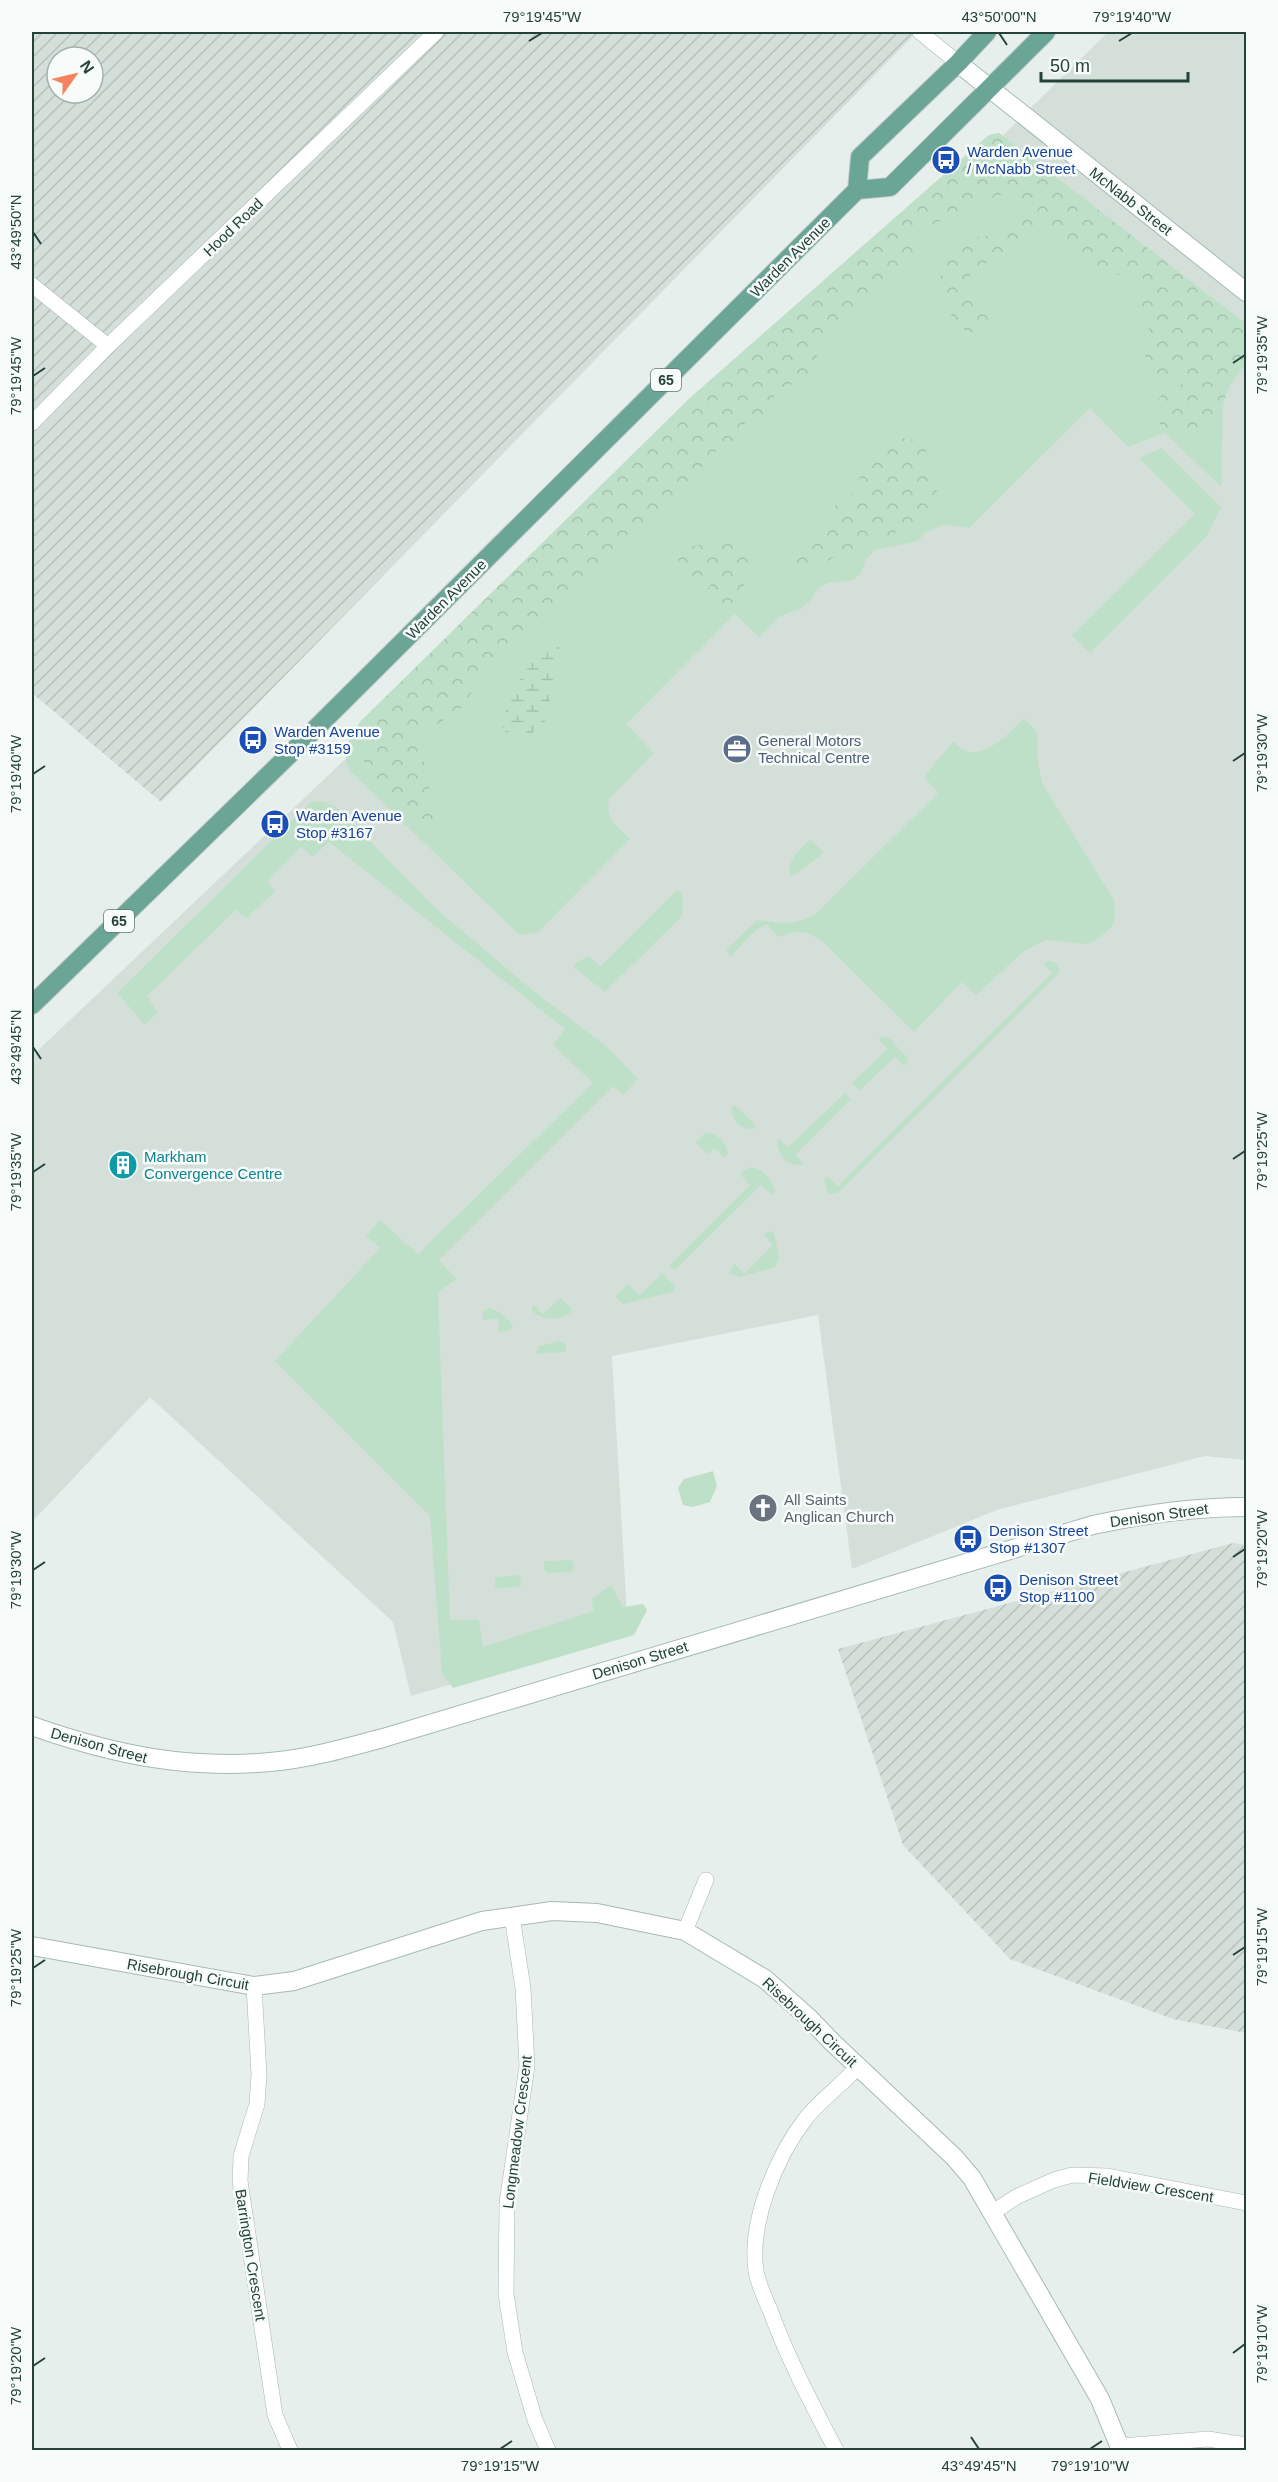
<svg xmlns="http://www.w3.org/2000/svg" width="1278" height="2482" font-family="Helvetica,sans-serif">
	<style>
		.built { fill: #d4dfda }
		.industrial { fill: url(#industrial-furrows); fill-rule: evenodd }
		.green { fill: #bfe0c8 }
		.forest { fill: url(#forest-crowns) }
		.wetland { fill: url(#wetland-marsh) }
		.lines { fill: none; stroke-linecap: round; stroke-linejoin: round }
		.street-casing { stroke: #a8b8b2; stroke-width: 16 }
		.secondary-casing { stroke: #a4bbb3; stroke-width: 20 }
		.primary-casing { stroke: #c2cac8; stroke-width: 20 }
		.street { stroke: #fff; stroke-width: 15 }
		.secondary { stroke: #fff; stroke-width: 18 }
		.primary { stroke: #6aa596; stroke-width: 18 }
		.ticks { fill: none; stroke: #24423a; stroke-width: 2 }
		.labels { text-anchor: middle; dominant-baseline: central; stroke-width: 5; stroke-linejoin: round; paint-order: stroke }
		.shield { fill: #f7fbf9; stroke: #637a73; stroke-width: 1.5 }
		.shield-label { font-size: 14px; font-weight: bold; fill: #24423a }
		.transit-label { font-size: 15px; fill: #164399; stroke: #f7fbf9; text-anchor: start }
		.street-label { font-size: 15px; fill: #24423a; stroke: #f7fbf9 }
		.service-label { font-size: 15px; fill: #4e5e75; stroke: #f7fbf9; text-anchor: start }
		.culture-label { font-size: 15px; fill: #0d838f; stroke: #f7fbf9; text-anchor: start }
		.worship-label { font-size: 15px; fill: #5b616d; stroke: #f7fbf9; text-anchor: start }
		.neatline { fill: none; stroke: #24423a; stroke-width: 2 }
		.ticks-label { font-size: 15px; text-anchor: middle; fill: #24423a }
	</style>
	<defs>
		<pattern id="industrial-furrows" width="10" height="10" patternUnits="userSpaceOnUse" patternTransform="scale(1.5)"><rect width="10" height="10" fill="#d4dfda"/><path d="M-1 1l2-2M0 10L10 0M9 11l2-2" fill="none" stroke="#b6c1bc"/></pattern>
		<pattern id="forest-crowns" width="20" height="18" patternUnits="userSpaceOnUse" patternTransform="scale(1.5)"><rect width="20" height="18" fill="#bfe0c8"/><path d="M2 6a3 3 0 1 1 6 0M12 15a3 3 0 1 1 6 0" fill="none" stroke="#a4c1ad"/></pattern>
		<pattern id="wetland-marsh" width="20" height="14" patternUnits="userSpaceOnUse" patternTransform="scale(1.5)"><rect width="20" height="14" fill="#bfe0c8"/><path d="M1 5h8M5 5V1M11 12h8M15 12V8" fill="none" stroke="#a4c1ad"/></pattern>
	</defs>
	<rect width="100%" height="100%" fill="#e6efeb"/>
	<path class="built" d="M1108,32h138v1428l-41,-4 -208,54 -145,59 -34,-254 -206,41 16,277 -217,63 -18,-74 -243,-225 -118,125v-466l955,-905z"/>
	<path class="industrial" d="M32,32h885l-756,770 -129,-109zM57,57h36v36h-36z
		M1233,1543l13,2v488l-73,-14 -163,-60 -107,-114 -65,-196z"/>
	<path class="green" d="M999,133l247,191v38l-16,23 -7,18 -2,84 -56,-54 -37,14 -38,-39 -121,120 -26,-3 -17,7 -8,9 -43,9 -10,11 -3,11 -9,8 -25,3 -10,5 -8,13 -9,8 -11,3 -11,5 -20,20 -24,-23 -109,110 28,29 -45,46c-4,20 8,27 21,40l-92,93 -17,3 -7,-5 -165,-160c-8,-23 -1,-29 11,-48l330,-324 299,-263z
		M1162,448l59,59 -15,30 -116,116 -18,-18 123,-121 -56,-56z
		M1024,718l13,14 1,32 5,21 71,115 1,17 -3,10 -17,14 -8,3 -41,-4 -22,11 -48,44 -14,-13 -48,50 -91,-90c-18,-13 -24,-12 -45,-5l-11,-13 -11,6 -26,27 -4,-6 31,-31c26,3 37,7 61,-8l120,-119 -14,-16 29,-36c23,29 53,-5 71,-23z
		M317,801l9,1 13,7 95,98 96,81 77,59 31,32 -15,16 -10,-9 -174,174 18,19 -19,13 12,328h29l4,27 111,-36 -3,-12 20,-14 12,22 20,-3 4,6 -13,25 -181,53 -11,-15 -12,-157 -155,-155 105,-113 -14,-12 14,-16 38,34 175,-171 -40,-38 12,-16 -236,-187 -16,15 -12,-10 -34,34 8,10 -28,27 -11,-8 -89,86 11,16 -13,13 -28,-32 194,-191z
		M810,839l13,13 -4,5 -28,20c-6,-16 8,-26 19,-38z
		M678,889l5,8 -1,19 -77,76 -31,-24 2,-5 12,-7 13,10z
		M1050,961l6,2 4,6 -3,6 -219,218 -10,1 -4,-14 3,-4 11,10 214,-213 -9,-10z
		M884,1037l5,1 17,18 2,6 -4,4 -9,-9 -36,34 -7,-8 35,-34 -9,-10z
		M845,1093l6,6 -56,56 9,9c-14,5 -27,-9 -27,-23l2,-2 9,8z
		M734,1105l23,21 -4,3c-13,0 -20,-7 -22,-20z
		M709,1133c10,2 18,10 19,21l-3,4 -11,-10 -7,6 -12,-12 9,-8z
		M751,1167c12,2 20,11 24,23l-3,5 -11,-10 -86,85 -6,-4 81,-81 -10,-11z
		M771,1231l3,2 5,24 -3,10 -36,10 -10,-3 4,-11 10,11 29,-29 -10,-11z
		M662,1273l14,14 -3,5 -50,12 -7,-6 1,-4 11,-10 12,11z
		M561,1298l12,12c-10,12 -32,11 -42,0l3,-5 9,9z
		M488,1308c9,1 23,11 25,19l-3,3 -11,2v-13l-16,1v-8z
		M560,1341l6,4v7l-30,2 3,-8z
		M713,1471l4,15 -7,16 -17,5 -10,-2 -5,-17 6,-9z
		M572,1560l2,7 -3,5 -24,1 -3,-3v-9z
		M520,1575l1,11 -26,3v-12z"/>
	<path class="forest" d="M999,133l247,191v38l-16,23 -7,18 -13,21 -13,7 -22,1 -15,-8 -5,-21 11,-13 19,-7 -8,-7h-22l-11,-12 6,-44 -15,-13 8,-30 -7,-5 -13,3 -28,-3 -12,-14 -6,-18 -9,3 -17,-8 -10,-11 -8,4 -9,13 -18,17 -19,5 -15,8 -8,18 9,16 27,3 4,10 -9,11 -19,4 -12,-3 -13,-15 -12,-24 3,-24 15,-21 22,-9 13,-2 13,-11 21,-11 4,-6 -27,-13 -27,9 -13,10 -38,14 -10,11 4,10 -9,18 -28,30 -47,26 -27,51 -35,24 -9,17 -20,10 -10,16 -14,7 -21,23 -4,7 -34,29 -8,14 -17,5 -58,65 -22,18 -16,20 -13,12 -13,7 -6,11 -20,13 -14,16 -8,18 -46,31 -5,9 12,23 1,16 6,21 1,15 -10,11 -20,-6 -24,-30 -27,-54 6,-19 330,-324 299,-263z
		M902,438l16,2 8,11 4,28 12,20 -5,15 -30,17 -13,2 -42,21 -20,4 -24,17 -12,3 -6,-15 5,-22 29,-4 6,-14 2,-15 13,-11 17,-7 -3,-10 5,-16 26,-14z
		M736,542l11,6 2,14 -7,13 5,22c-13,10 -25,17 -41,10l-1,-15 7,-9 1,-5 -8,-3 -15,3 -12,-10v-13c14,-10 22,-14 38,-5l9,-6z"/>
	<path class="wetland" d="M559,638l1,7 -6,19 -2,27 -7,32 -17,13 -23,-4 -3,-5c8,-42 25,-63 57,-89z"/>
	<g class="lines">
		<g class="street-casing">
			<path id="street" d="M920,32l38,31
				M32,285l76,61
				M32,423l76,-77 328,-314
				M512,1916l11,72 4,78 -20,137 -1,91 9,58 20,68 13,30
				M685,1931l21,-51
				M254,1986l5,88 -2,30 -16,52 -1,25 35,234 15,35
				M992,2213l24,-16 38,-17 18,-5 36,1 138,27
				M1121,2446l87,-7 38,6
				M836,2450c-24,-46 -48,-91 -66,-140 -5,-12 -12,-26 -14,-39 -7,-49 20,-114 50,-153 15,-18 36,-34 52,-51"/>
		</g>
		<g class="secondary-casing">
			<path id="secondary" d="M958,63l288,229
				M32,1726c82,29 160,45 248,35 35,-4 69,-14 103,-23l710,-213c51,-11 102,-18 153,-18
				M32,1946l222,40 40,-5 188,-60 70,-10 45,2 88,18 80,48 44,39 23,24 122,115 18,21 128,221 21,51"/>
		</g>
		<g class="primary-casing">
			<path id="primary" d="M857,190l3,-33 98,-94 29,-31
				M32,1005l258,-251 567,-564 33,-3 156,-155"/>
		</g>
		<use href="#street" class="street"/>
		<use href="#secondary" class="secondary"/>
		<use href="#primary" class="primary"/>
	</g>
	<path class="ticks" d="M999,33l8,12M529,41l13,-8M1119,41l13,-8M33,232l8,12M1233,363l12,-8M33,376l12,-8M1233,761l12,-8M33,774l12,-8M33,1047l8,12M1233,1159l12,-8M33,1172l12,-8M1233,1557l12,-8M33,1570l12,-8M1233,1955l12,-8M33,1968l12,-8M1233,2353l12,-9M33,2366l12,-8M971,2437l8,12M500,2449l12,-8M1090,2449l12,-8"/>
	<defs>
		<g id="bus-disc" transform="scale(1.5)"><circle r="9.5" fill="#1a4fb4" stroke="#f7fbf9"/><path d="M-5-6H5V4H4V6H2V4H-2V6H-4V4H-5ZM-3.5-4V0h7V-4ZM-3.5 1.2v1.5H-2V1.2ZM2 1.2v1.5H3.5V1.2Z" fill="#fff"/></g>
		<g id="office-disc" transform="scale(1.5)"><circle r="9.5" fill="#5c6f8a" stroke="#f7fbf9"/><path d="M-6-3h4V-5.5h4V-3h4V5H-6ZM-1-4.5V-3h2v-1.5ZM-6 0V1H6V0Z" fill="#fff"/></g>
		<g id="building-disc" transform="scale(1.5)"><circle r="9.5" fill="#0f9aa8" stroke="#f7fbf9"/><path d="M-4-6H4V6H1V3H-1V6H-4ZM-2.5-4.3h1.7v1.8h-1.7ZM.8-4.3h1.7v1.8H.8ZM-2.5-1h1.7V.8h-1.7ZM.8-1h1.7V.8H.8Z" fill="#fff"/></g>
		<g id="church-disc" transform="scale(1.5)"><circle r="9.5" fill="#6b7280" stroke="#f7fbf9"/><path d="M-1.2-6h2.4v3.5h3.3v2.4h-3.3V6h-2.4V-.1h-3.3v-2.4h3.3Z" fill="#fff"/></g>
	</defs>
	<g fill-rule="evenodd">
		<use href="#bus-disc" x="946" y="160"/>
		<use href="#bus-disc" x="253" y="740"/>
		<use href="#office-disc" x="737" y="749"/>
		<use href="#bus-disc" x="275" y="824"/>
		<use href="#building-disc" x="123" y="1165"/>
		<use href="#church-disc" x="763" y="1508"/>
		<use href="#bus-disc" x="968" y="1539"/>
		<use href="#bus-disc" x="998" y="1588"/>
	</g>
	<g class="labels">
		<g class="shield">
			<rect x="651" y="369" width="30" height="22" rx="4.5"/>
			<rect x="104" y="910" width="30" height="22" rx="4.5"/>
		</g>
		<g class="shield-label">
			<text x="666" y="380">65</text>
			<text x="119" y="921">65</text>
		</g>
		<g class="transit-label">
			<text x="967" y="151">Warden Avenue<tspan x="967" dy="17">/ McNabb Street</tspan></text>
			<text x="274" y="731">Warden Avenue<tspan x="274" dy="17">Stop #3159</tspan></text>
			<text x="296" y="815">Warden Avenue<tspan x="296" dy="17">Stop #3167</tspan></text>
			<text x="989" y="1530">Denison Street<tspan x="989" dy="17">Stop #1307</tspan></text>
			<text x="1019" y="1579">Denison Street<tspan x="1019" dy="17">Stop #1100</tspan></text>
		</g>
		<g class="street-label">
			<text transform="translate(1131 201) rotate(38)">McNabb Street</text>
			<text transform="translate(233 227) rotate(-44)">Hood Road</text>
			<text transform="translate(790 257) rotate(-45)">Warden Avenue</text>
			<text transform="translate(446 599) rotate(-45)">Warden Avenue</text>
			<text transform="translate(1159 1515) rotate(-8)">Denison Street</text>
			<text transform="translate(640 1660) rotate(-17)">Denison Street</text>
			<text transform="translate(99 1745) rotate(15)">Denison Street</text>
			<text transform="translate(188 1974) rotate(10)">Risebrough Circuit</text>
			<text transform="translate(810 2022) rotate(43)">Risebrough Circuit</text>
			<text transform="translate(517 2132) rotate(-83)">Longmeadow Crescent</text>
			<text transform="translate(1151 2187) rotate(9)">Fieldview Crescent</text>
			<text transform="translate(251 2255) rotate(81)">Barrington Crescent</text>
		</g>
		<g class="service-label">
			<text x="758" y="740">General Motors<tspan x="758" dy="17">Technical Centre</tspan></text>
		</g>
		<g class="culture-label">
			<text x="144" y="1156">Markham<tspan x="144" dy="17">Convergence Centre</tspan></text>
		</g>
		<g class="worship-label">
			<text x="784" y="1499">All Saints<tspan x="784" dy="17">Anglican Church</tspan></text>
		</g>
	</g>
	<rect width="1278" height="2482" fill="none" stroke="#f7fbf9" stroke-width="66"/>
	<g transform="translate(75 75) rotate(56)"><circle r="28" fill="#f7fbf9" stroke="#a3b1ad" stroke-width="1.5"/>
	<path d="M0-4.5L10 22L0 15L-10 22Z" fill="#f4845f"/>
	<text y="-9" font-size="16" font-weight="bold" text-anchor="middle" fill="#24423a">N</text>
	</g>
	<path d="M1041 72v9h147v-9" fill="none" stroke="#24423a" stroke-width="3"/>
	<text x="1050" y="72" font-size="18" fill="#24423a" stroke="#f7fbf9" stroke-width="4.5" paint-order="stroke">50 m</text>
	<rect x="33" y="33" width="1212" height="2416" class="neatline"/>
	<g class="ticks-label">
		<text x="542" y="22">79°19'45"W</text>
		<text x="999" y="22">43°50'00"N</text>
		<text x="1132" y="22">79°19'40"W</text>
		<text transform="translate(16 232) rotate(-90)" y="5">43°49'50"N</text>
		<text transform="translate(1262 355) rotate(-90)" y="5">79°19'35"W</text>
		<text transform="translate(16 376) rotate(-90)" y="5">79°19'45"W</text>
		<text transform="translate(1262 753) rotate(-90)" y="5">79°19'30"W</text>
		<text transform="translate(16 774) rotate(-90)" y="5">79°19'40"W</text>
		<text transform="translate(16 1047) rotate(-90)" y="5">43°49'45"N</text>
		<text transform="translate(1262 1151) rotate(-90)" y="5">79°19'25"W</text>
		<text transform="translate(16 1172) rotate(-90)" y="5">79°19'35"W</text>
		<text transform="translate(1262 1549) rotate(-90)" y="5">79°19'20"W</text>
		<text transform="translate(16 1570) rotate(-90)" y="5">79°19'30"W</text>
		<text transform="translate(1262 1947) rotate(-90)" y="5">79°19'15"W</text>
		<text transform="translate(16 1968) rotate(-90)" y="5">79°19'25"W</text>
		<text transform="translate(1262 2344) rotate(-90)" y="5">79°19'10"W</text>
		<text transform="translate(16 2366) rotate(-90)" y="5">79°19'20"W</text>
		<text x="500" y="2471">79°19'15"W</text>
		<text x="979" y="2471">43°49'45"N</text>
		<text x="1090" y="2471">79°19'10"W</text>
	</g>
</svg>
